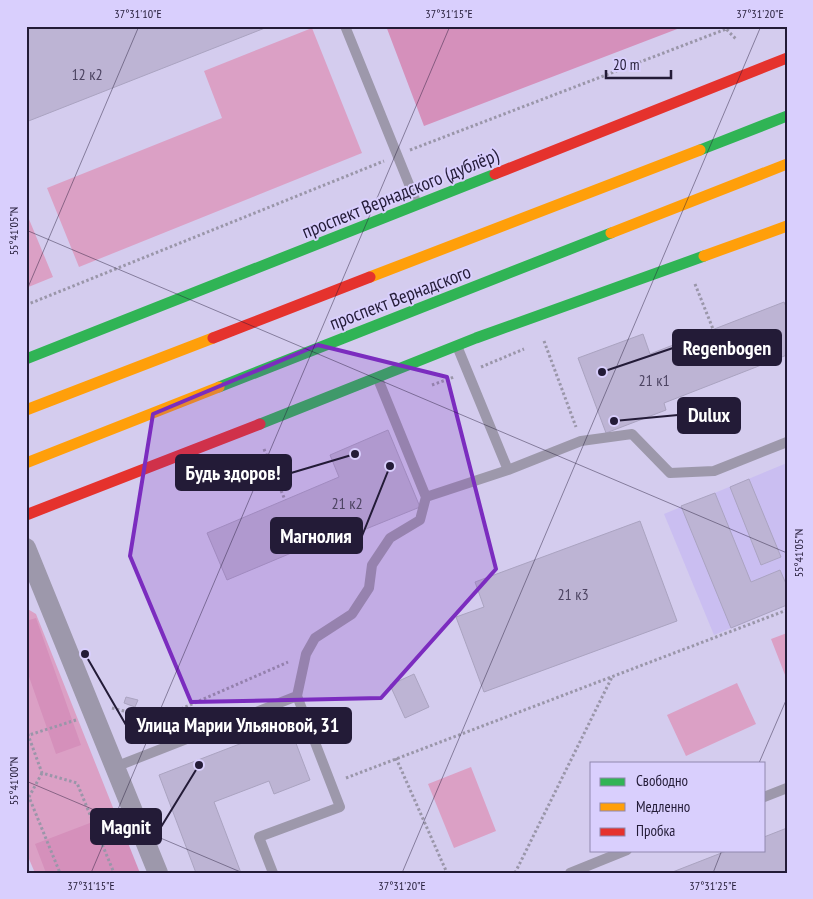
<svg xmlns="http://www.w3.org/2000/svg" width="813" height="899" font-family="'PT Sans Narrow',sans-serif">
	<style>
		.built { fill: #cabef1 }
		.green { fill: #dba0c5 }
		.forest { fill: #d590bb }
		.building { fill: #bdb4d4; stroke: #aaa3c0 }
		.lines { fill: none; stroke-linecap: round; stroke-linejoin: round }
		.path { stroke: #9a96a9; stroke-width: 3; stroke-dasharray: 2.5 2.5; stroke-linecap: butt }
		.lane { stroke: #9d98ab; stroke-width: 10 }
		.street { stroke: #9d98ab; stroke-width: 20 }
		.fast { stroke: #30b455; stroke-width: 11 }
		.slow { stroke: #ff9f0a; stroke-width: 11 }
		.jam { stroke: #e5322d; stroke-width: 11 }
		.marked { fill: #7b2cbf; fill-opacity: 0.2; stroke: #7b2cbf; stroke-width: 4; stroke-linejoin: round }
		.ticks { fill: none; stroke: #231b37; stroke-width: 1; stroke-opacity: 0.45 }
		.labels { text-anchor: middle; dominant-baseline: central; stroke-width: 4; stroke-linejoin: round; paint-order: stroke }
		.number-label { font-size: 16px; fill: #4d4462 }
		.street-label { font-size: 19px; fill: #231b37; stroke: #d9cffd }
		.leader { fill: none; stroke: #231b37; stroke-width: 2 }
		.callout-dot { fill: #231b37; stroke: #d9cffd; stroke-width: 2 }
		.callout { fill: #231b37; stroke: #231b37; stroke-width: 2 }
		.callout-label { font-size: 20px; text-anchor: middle; font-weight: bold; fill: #fff }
		.neatline { fill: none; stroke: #231b37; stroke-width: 2 }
		.ticks-label { font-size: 12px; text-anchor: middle; fill: #231b37 }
	</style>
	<rect width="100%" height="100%" fill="#d4ccee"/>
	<path class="built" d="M787,463v142l-73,30 -50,-121z"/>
	<path class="green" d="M312,28l50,125 -283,114 -32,-79 175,-70 -18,-47z
		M26,212l27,65 -27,11z
		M26,608l10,6 103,259h-104l-9,-21z
		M787,633v47l-16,-41z
		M737,683l19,41 -70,32 -19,-41z
		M471,767l25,64 -42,17 -26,-64z"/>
	<path class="forest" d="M386,26h299l-261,100z
		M36,618l45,127 -25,9 -30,-86v-47z
		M116,813l24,60h-94l-11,-29z"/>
	<path class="building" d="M26,26h244l-244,96z
		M784,302l3,7v46l-123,48 2,7 -60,23 -28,-75 65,-24 7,20z
		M388,430l32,77 -59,24 -3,-6 -131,55 -20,-47 132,-56 -9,-22z
		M749,479l32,78 -20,8 -31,-78z
		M715,493l36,89 29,-12 7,16v19l-56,23 -50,-122z
		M640,521l37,100 -193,71 -28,-75 28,-10 -9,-25z
		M414,674l15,33 -24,11 -15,-33z
		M126,697l12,3 -3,7 -11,-4z
		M289,725l21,55 -36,14 -5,-13 -55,21 27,71h-45l-37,-98z
		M787,828v43l-5,2h-112l59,-23h35v-13z"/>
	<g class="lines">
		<path class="path" d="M723,26l13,13
			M410,150l324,-124
			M695,284l18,45
			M26,305l358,-144
			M544,341l32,86
			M481,367l43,-18
			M432,385l22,-8
			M264,449l21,51
			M112,708l67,17
			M158,719l130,-57
			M26,729l16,44 35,10 37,90
			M26,736l50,-16
			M396,758l51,115
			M42,773l-13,24 31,76
			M346,778l441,-168
			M515,873l97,-196"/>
		<path class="lane" d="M345,26l72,178
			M457,346l51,124
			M378,379l48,118 82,-27 73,-29 51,-7 38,39 44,-2 73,-29
			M115,767l182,-71 9,-42 9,-16 37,-24 17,-26 3,-23 18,-27 30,-18 6,-23
			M764,797l23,-9
			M273,873l-14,-36 81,-30 -43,-111
			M570,873l57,-23"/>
		<path class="street" d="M26,548l132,325"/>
		<path class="fast" d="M700,150l87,-34
			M26,359l469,-185
			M219,387l392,-154
			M260,424l216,-86 228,-82"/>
		<path class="slow" d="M611,233l176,-69
			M704,256l83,-30
			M370,277l330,-127
			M26,410l187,-72
			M26,463l193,-76"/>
		<path class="jam" d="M495,174l292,-116
			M213,338l157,-61
			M26,515l234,-91"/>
	</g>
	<path class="marked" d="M318,345l129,32 49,192 -115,129 -190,4 -61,-146 23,-142z"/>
	<path class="ticks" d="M26,230l761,323M26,292l113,-266M759,763l28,-65M26,781l217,92M91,873l359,-847M402,873l359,-847M713,873l9,-23"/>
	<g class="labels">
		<g class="number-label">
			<text x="87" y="74">12 к2</text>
			<text x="654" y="380">21 к1</text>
			<text x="347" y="503">21 к2</text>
			<text x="573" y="594">21 к3</text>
		</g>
		<g class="street-label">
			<text transform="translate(400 193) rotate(-22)">проспект Вернадского (дублёр)</text>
			<text transform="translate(400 297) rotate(-21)">проспект Вернадского</text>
		</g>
	</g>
	<path class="leader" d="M602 372L673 348M614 421L678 415M355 454L291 473M390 466L362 536M85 654L126 725M199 765L161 827"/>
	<g class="callout-dot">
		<circle cx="602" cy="372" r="5"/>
		<circle cx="614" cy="421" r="5"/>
		<circle cx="355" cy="454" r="5"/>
		<circle cx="390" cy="466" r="5"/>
		<circle cx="85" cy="654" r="5"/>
		<circle cx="199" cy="765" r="5"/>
	</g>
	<g class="callout">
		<rect x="673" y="330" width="108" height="35" rx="5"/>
		<rect x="678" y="398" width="62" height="35" rx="5"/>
		<rect x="176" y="455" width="115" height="35" rx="5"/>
		<rect x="271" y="518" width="91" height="35" rx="5"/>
		<rect x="126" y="708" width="225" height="35" rx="5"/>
		<rect x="91" y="809" width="70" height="35" rx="5"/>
	</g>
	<g class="callout-label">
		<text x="727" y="355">Regenbogen</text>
		<text x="709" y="422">Dulux</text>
		<text x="233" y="480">Будь здоров!</text>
		<text x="316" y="543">Магнолия</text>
		<text x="238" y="732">Улица Марии Ульяновой, 31</text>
		<text x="126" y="834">Magnit</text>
	</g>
	<rect width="813" height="899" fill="none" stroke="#d9cffd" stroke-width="55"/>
	<rect x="590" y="762" width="175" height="90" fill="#d9cffd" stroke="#9087ae"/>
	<rect x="600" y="778" width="25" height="8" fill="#30b455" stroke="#9087ae"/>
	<text x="636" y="786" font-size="15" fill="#231b37">Свободно</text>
	<rect x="600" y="803" width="25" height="8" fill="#ff9f0a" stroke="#9087ae"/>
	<text x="636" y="812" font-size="15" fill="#231b37">Медленно</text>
	<rect x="600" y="828" width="25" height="8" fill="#e5322d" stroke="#9087ae"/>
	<text x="636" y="836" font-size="15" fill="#231b37">Пробка</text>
	<path d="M606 70v8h65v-8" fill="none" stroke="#231b37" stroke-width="2.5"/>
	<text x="613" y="70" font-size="15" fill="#231b37" stroke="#d9cffd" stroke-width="4" paint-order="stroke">20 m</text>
	<rect x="28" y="28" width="758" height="844" class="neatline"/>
	<g class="ticks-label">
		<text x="138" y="18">37°31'10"E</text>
		<text x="449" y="18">37°31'15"E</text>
		<text x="760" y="18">37°31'20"E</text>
		<text transform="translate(14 231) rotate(-90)" y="4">55°41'05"N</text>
		<text transform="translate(799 553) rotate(-90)" y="4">55°41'05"N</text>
		<text transform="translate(14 781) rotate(-90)" y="4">55°41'00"N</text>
		<text x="91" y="890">37°31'15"E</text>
		<text x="402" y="890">37°31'20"E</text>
		<text x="713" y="890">37°31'25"E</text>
	</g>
</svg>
